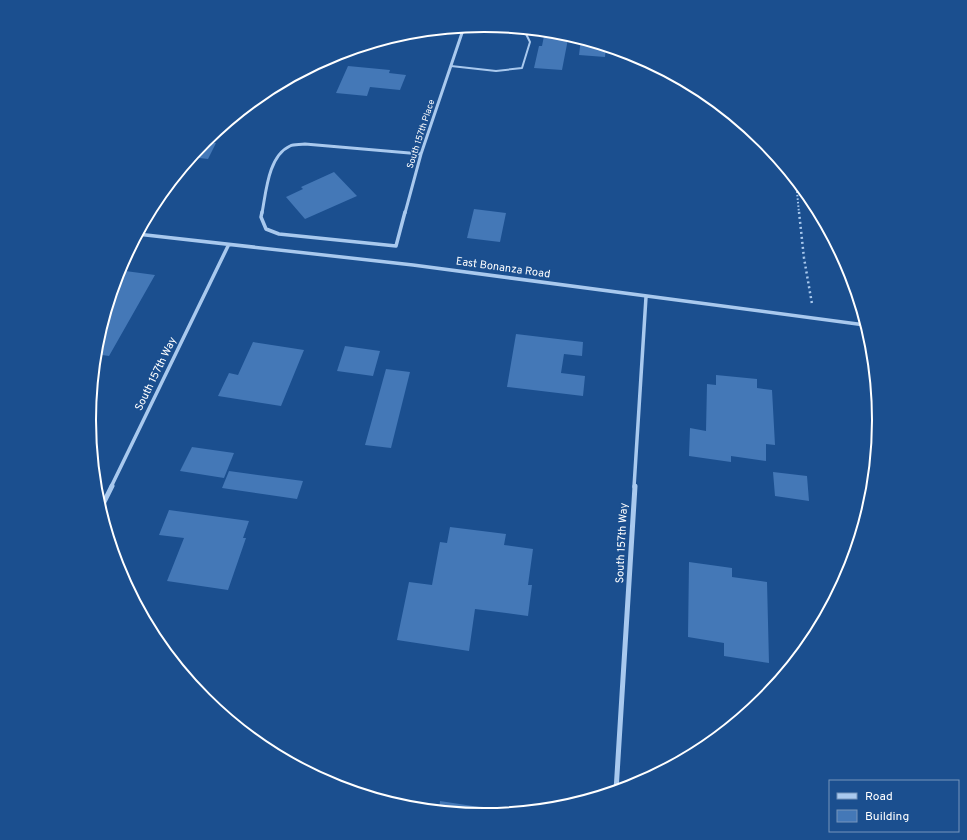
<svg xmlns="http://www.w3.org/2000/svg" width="967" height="840" font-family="Overpass,sans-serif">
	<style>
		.building { fill: #4478b7 }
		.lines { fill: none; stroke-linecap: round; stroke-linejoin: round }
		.path-far1 { stroke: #a9c9ee; stroke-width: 2; stroke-dasharray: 1.5 2; stroke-linecap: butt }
		.path { stroke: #a9c9ee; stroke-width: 2.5; stroke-dasharray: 2 3; stroke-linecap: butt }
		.lane { stroke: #a9c9ee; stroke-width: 2 }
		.street-far2 { stroke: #a9c9ee; stroke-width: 3 }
		.street-far1 { stroke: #a9c9ee; stroke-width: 3.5 }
		.street { stroke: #a9c9ee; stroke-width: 5 }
		.labels { text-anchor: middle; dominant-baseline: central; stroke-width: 3; stroke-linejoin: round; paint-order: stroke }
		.far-street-label { font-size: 9px; fill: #fff; stroke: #1b4f8f }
		.street-label { font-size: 11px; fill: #fff; stroke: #1b4f8f }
		.rim { fill: none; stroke: #fff; stroke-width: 2 }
	</style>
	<rect width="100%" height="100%" fill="#1b4f8f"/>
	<path class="building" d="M544,36l24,3 -6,31 -28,-2 5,-22h3z
		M581,39l25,7 -1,11 -26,-2z
		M348,66l42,4 -1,3 17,2 -6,15 -30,-3 -3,9 -31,-3z
		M209,137h1l-3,6h9l-8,16 -17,-2z
		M334,172l23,24 -52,23 -19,-22 17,-8 -2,-2z
		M474,209l32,4 -6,29 -33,-4z
		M118,270l37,5 -46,81 -14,-2 1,-11z
		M516,334l67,8 -1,14 -18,-2 -3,19 24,3 -2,20 -76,-9z
		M253,342l51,8 -23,56 -63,-10 11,-23 9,2z
		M345,346l35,5 -7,25 -36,-5z
		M386,369l24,3 -19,76 -26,-3z
		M716,375l41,4v9l15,2 3,55 -9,-1v17l-35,-5v6l-42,-6 1,-28 16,3 1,-47 9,1z
		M192,447l42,6 -10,25 -44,-7z
		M229,471l74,10 -6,18 -75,-11z
		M773,472l34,4 2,25 -34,-5z
		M169,510l80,11 -6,17h3l-18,52 -61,-9 17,-43 -25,-3z
		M450,527l56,7 -2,11 29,4 -5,36h4l-4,31 -53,-7 -6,42 -72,-11 12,-58 23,3 8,-43 7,1z
		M689,562l43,6v9l35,5 2,81 -45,-7v-13l-36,-6z
		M440,801l72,11 -29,3 -44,-4z"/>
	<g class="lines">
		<path class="path-far1" d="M796,181l3,32"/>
		<path class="path" d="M799,212l5,46 8,46"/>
		<path class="lane" d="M451,66l45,5 26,-3 8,-26 -4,-8 -5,-3 -50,-5"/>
		<path class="street-far2" d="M421,154l43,-127
			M262,213c4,-20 6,-57 28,-67 4,-2 10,-1 15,-2l116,10
			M405,213l16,-59"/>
		<path class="street-far1" d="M262,212l-1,5 5,12 13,5 117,12 9,-34
			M137,234l276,31 452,60
			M111,487l117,-241
			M634,487l12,-190"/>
		<path class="street" d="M100,510l12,-24
			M616,791l19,-305"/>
	</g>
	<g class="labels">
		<g class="far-street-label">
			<text transform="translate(421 134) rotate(-72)">South 157th Place</text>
		</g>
		<g class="street-label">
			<text transform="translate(503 268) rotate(8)">East Bonanza Road</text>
			<text transform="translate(156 374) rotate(-64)">South 157th Way</text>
			<text transform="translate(622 543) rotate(-87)">South 157th Way</text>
		</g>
	</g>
	<path d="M0 0H967V840H0ZM96 420a388 388 0 1 1 776 0a388 388 0 1 1-776 0Z" fill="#1b4f8f" fill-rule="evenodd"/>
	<path class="rim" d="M96 420a388 388 0 1 1 776 0a388 388 0 1 1-776 0Z"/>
	<rect x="829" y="780" width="130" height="52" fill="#1b4f8f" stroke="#7695bc"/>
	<rect x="837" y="793" width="20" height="6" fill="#a9c9ee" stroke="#7695bc"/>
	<text x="865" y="800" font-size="12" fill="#ffffff">Road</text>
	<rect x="837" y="810" width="20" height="12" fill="#4478b7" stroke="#7695bc"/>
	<text x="865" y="820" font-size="12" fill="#ffffff">Building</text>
</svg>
